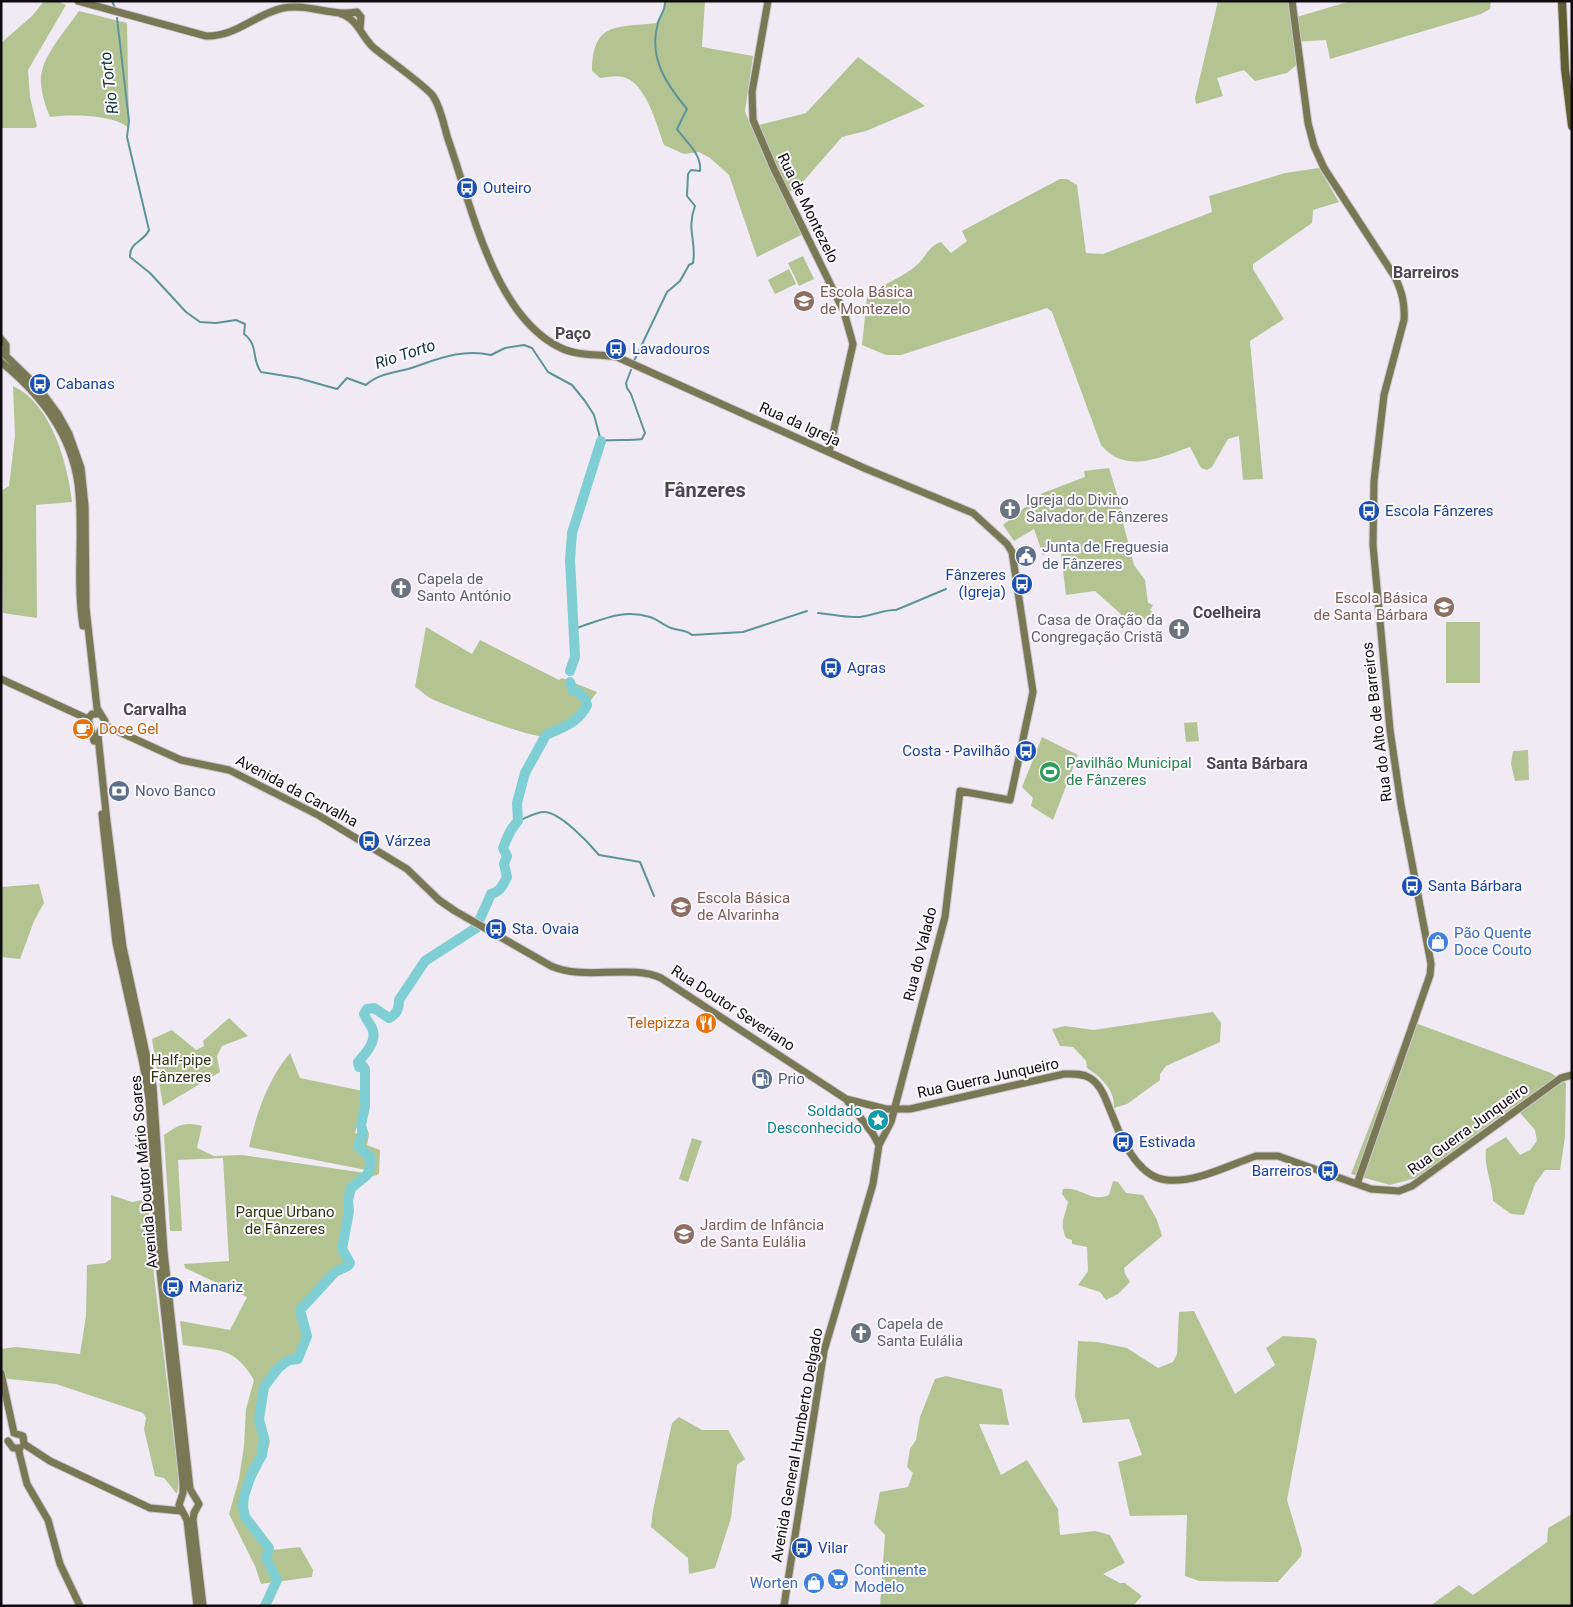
<svg xmlns="http://www.w3.org/2000/svg" width="1573" height="1607" font-family="Roboto,sans-serif">
	<style>
		.green { fill: #b3c492 }
		.lines { fill: none; stroke-linecap: round; stroke-linejoin: round }
		.stream { stroke: #5d9498; stroke-width: 2 }
		.river { stroke: #7fced3; stroke-width: 10 }
		.secondary-casing { stroke: #ccc6cf; stroke-width: 9 }
		.primary-casing { stroke: #ccc6cf; stroke-width: 10 }
		.secondary { stroke: #787954; stroke-width: 7 }
		.primary { stroke: #5e5e30; stroke-width: 8 }
		.labels { text-anchor: middle; dominant-baseline: central; stroke-width: 4; stroke-linejoin: round; paint-order: stroke }
		.transit-label { font-size: 15px; fill: #164399; stroke: #fcf8fe; text-anchor: start }
		.street-label { font-size: 15px; fill: #0e0c0f; stroke: #fcf8fe }
		.education-label { font-size: 15px; fill: #785e54; stroke: #fcf8fe; text-anchor: start }
		.worship-label { font-size: 15px; fill: #5b616d; stroke: #fcf8fe; text-anchor: start }
		.service-label { font-size: 15px; fill: #4e5e75; stroke: #fcf8fe; text-anchor: start }
		.food-label { font-size: 15px; fill: #c56008; stroke: #fcf8fe; text-anchor: start }
		.leisure-label { font-size: 15px; fill: #27864d; stroke: #fcf8fe; text-anchor: start }
		.shop-label { font-size: 15px; fill: #366cbe; stroke: #fcf8fe; text-anchor: start }
		.park-label { font-size: 15px; fill: #2c370d; stroke: #fcf8fe }
		.culture-label { font-size: 15px; fill: #0d838f; stroke: #fcf8fe; text-anchor: end }
		.water-label { font-size: 16px; font-style: italic; fill: #0c3436; stroke: #fcf8fe }
		.neighbourhood-label { font-size: 16px; font-weight: bold; fill: #4c464f; stroke: #fcf8fe }
		.district-label { font-size: 20px; font-weight: bold; fill: #4c464f; stroke: #fcf8fe }
	</style>
	<rect width="100%" height="100%" fill="#f0eaf4"/>
	<path class="green" d="M44,1h13l9,4 -38,65 2,27 7,29 -2,2h-34v-85l31,-27z
		M664,1h41l-3,46 51,9 -8,55 6,16 55,-14 52,-56 67,49 -59,25 -24,6 -41,47 -13,9 21,38 -52,26 -28,-82 -19,-17 -11,-6 -15,2 -20,-9c-7,-19 -18,-63 -41,-68 -7,-2 -16,0 -23,1l-8,-7c1,-50 24,-43 64,-48l7,-10z
		M1218,1h71l4,17 58,-17h140l-1,8 -9,5 -151,45 -4,-19 -32,2 4,22 -11,9 -32,8 -11,-11 -27,8 6,18 -27,8 -1,-6z
		M79,11l48,12 2,106c-12,-15 -61,-15 -79,-12 -5,-12 -12,-33 -8,-46 4,-19 26,-44 37,-60z
		M1319,168l20,34 -26,8 -1,13 -59,41v5l31,50 -34,22 13,138 -20,1 -4,-44 -11,3 -16,28 -5,3 -6,-2 -11,-21c-29,10 -64,28 -89,-2l-49,-133 -5,-4 -146,47h-15l-24,-10 5,-48c15,-14 37,-19 51,-33 8,-8 12,-19 23,-22l10,11 16,-12 -5,-10 98,-52h7l10,6 9,68 17,1 109,-42 -3,-16 76,-23z
		M803,256l11,23 -15,7 -11,-23z
		M789,269l7,15 -21,10 -7,-14z
		M13,386c38,17 55,78 59,116l-36,3 1,113 -34,-5 -2,-122 8,-5 6,-50z
		M1109,468l15,49 -1,6 11,42 11,15 3,23 5,2 -3,5 4,3 -4,6 -10,1 -5,-5 -12,1 -28,-25 -29,4 -6,-49 -17,9 -9,-26 -20,12 -11,-16 40,-32 42,-16 -1,-6z
		M1446,622h34v61h-34z
		M426,627l46,27 8,-14 79,40 3,-2 35,14c-13,19 -33,38 -55,44 -10,2 -99,-31 -112,-38 -5,-3 -10,-8 -15,-11z
		M1197,722l2,19 -13,1 -2,-19z
		M1042,737l36,18 -25,65 -22,-14 2,-8 -11,-11z
		M1528,750l1,30 -14,1 -4,-17 2,-13z
		M39,884l5,19 -10,18 -14,38 -19,-2v-70z
		M1213,1012l8,11 -1,19 -54,24 -6,8v6l-33,24 -13,4c1,-18 -13,-31 -27,-40l-1,-7 -13,-14 -13,-1 -8,-17 13,-3 29,4z
		M229,1018l19,18 -26,10 -5,10 3,16 -57,34 -11,-67 20,-9 24,20 8,-4 -1,-5z
		M1409,1024h9l133,49 15,10 -1,54 -5,33h-15l-10,14 -11,31 -13,-1 -18,-13c-1,-20 -9,-32 -7,-52l20,-12 14,18 10,-5 7,-9 -2,-11 -21,-24 -98,72 -26,7 -39,-11z
		M290,1053l10,25 63,13 1,7 -9,35 2,1 2,-11 6,1 4,10 -2,11 13,5 -1,24c-9,5 -19,2 -26,8 -10,7 -7,19 -7,29 1,12 -5,27 -7,40l7,9v4l-14,7 -35,38 7,27 -8,20 -27,29 -6,25 1,17 6,14 -3,13 -14,29 -7,23 5,12 21,32 28,-3 13,23 -1,7 -51,7 -6,-18 -26,-52 10,-35 5,-33 2,-37 8,-29c-20,-34 -35,-29 -71,-35l-3,-24 50,9 17,-33 -62,-29 -1,-4 45,-3 -6,-103 -45,2 4,71h-12l-6,-96c17,-11 19,-13 38,-9l-5,22 17,8 28,-1 123,18 1,-3 -117,-23c7,-33 19,-68 41,-94z
		M692,1138l10,3 -14,41 -9,-3z
		M1113,1181l5,1 8,11 17,2 14,25 5,16 -38,32 1,6 5,8 -12,12 -12,6 -6,-8 -22,-7 10,-14 -1,-24 -15,-3v-4l-6,-2c-7,-15 -1,-21 2,-36l-6,-8 1,-5c18,-3 28,14 46,6z
		M111,1195l21,7 16,-3 4,60 27,222 -2,13 -13,-16 -9,-2 -11,-47 2,-11 -3,-5 -87,-29 -55,-6v-29l15,-2 64,7 6,-38 1,-51 18,-2 6,-4z
		M1194,1311l41,83 40,-29 -9,-17 17,-12 31,2 3,3 -30,159 15,50 -1,6 -23,26 -79,-1 -14,-5 2,-61 -57,1 -12,-54 24,-7 -13,-36 -46,4 -8,-26 3,-56 19,1 30,6 31,20 15,-6 4,-8 2,-42z
		M946,1376l56,13 7,36 -30,-1 22,51 26,-15 31,49 2,26 35,-4 15,4 15,28 -22,11 17,9h5l17,13 -9,10h-253l5,-71 -11,-12 6,-31 28,-5 5,-14 -6,-6 3,-18 6,-9 4,-23 15,-38z
		M679,1417l23,13h26l17,29 -8,6 -6,53 -16,50 -26,6 -1,-16 -37,-31 2,-17 19,-87z
		M1572,1514v92h-142l29,-21 14,10 74,-53 1,-14z"/>
	<g class="lines">
		<path class="stream" d="M112,1l3,7
			M117,18l12,103 -2,16 22,93c-5,12 -20,12 -19,27l20,16 36,39 14,10 16,1 20,-3 9,4 -1,10c15,11 7,25 17,38l37,6 39,11 10,-11 19,7c12,-11 27,-12 42,-16 28,-9 53,-21 83,-14l14,-7 19,-3 8,3 16,24 24,13 13,16 9,14 7,26c14,-2 27,0 41,-2l3,-6 -14,-39 -4,-6 -1,-5 5,-13
			M634,361l33,-69 13,-11 9,-16 4,-2c4,-21 -7,-33 2,-57l-8,-10 1,-22 3,-4 9,1c2,-17 -14,-29 -23,-42l10,-20c-21,-25 -39,-52 -29,-86 2,-9 8,-12 7,-22
			M818,613c12,1 24,4 36,4 15,1 28,-8 42,-7l50,-21
			M573,629c27,-8 48,-21 77,-12 7,2 13,8 21,11 8,3 14,1 21,7l51,-3 64,-21
			M518,821c8,-3 18,-9 26,-9 16,0 45,31 55,43l41,7 14,34"/>
		<path class="river" d="M570,671l5,-14 -5,-97 2,-27 29,-92
			M265,1606l12,-26 -11,-22 3,-10 -24,-31 -2,-10 1,-11 7,-21 11,-20 2,-17 -5,-19 5,-32 14,-19 11,-8 9,-1 9,-23 -7,-26 35,-38 13,-6 2,-3 -8,-14 7,-38 -1,-11 3,-12 16,-13 3,-8v-10l-12,-11 5,-12 -2,-9 4,-19v-37l-2,-3 -4,1 -1,-5c7,-8 20,-21 14,-34 -2,-4 -6,-9 -8,-14l3,-5 7,-1 15,10c8,-4 10,-9 10,-18l26,-39 51,-33 15,-34c9,-2 12,-9 16,-17l-3,-13 3,-8 -4,-8c4,-10 7,-19 15,-27l-1,-18 8,-30 21,-38c16,-8 33,-12 41,-30l-2,-7 -8,-7h-4l-3,-9"/>
		<g class="secondary-casing">
			<path id="secondary" d="M78,1l128,35c30,1 49,-22 77,-28 25,-5 49,9 74,4l4,5 -1,12
				M768,1l-16,91 1,28 21,49 70,143 9,32 -24,108
				M1292,1l16,122 6,23 10,22 71,109c7,15 10,26 9,43l-20,75 -10,86 -1,64 17,185 11,75 30,159 -1,11 -73,209
				M341,14c17,5 21,24 33,34 12,10 53,39 59,48 8,12 11,30 15,43 23,64 45,177 113,209 16,8 38,6 56,9l247,111 109,45 34,31 5,8 21,140 -23,108 -50,-9 -15,126 -54,205 -12,23 -6,39 -49,167 -40,255
				M1,339l5,6v11l32,31 20,27 11,20 12,34 4,38 1,102 11,100 8,13 -7,15 9,86 16,125 30,139 11,166 26,237 9,15 -5,9 -1,7 10,86
				M1,362c42,34 74,76 78,131 4,44 -3,89 4,133
				M1,679l87,40
				M104,725l77,35 48,10 89,45 89,54 32,31 16,11 96,55c34,15 79,-2 110,12l185,121 40,10h24l154,-35c9,0 18,-1 26,4 13,8 17,26 23,39 9,24 26,61 54,63 29,3 62,-15 89,-24h22l93,33 28,2 13,-5 149,-108 11,-3
				M94,741l-6,-22 4,-5h7
				M102,814l14,129 27,121 6,35 11,171 23,212v11l-4,12 8,15 10,86
				M846,1099l27,35 6,11
				M1,1373l13,60
				M14,1433l9,3 1,8
				M8,1441l5,7h7
				M24,1444l26,17 100,47 32,3
				M18,1448l9,36 21,36 12,44 20,42"/>
		</g>
		<g class="primary-casing">
			<path id="primary" d="M1562,1l3,68 7,57"/>
		</g>
		<use href="#secondary" class="secondary"/>
		<use href="#primary" class="primary"/>
	</g>
	<defs>
		<g id="bus-disc" transform="scale(1.125)"><circle r="9.5" fill="#1a4fb4" stroke="#fcf8fe"/><path d="M-5-6H5V4H4V6H2V4H-2V6H-4V4H-5ZM-3.5-4V0h7V-4ZM-3.5 1.2v1.5H-2V1.2ZM2 1.2v1.5H3.5V1.2Z" fill="#fff"/></g>
		<g id="school-disc" transform="scale(1.125)"><circle r="9.5" fill="#8d6e63" stroke="#fcf8fe"/><path d="M0-5L7-2L0 1L-7-2ZM-4 1L0 2.5L4 1V4Q0 6-4 4Z" fill="#fff"/></g>
		<g id="church-disc" transform="scale(1.125)"><circle r="9.5" fill="#6b7280" stroke="#fcf8fe"/><path d="M-1.2-6h2.4v3.5h3.3v2.4h-3.3V6h-2.4V-.1h-3.3v-2.4h3.3Z" fill="#fff"/></g>
		<g id="civic-disc" transform="scale(1.125)"><circle r="9.5" fill="#5c6f8a" stroke="#fcf8fe"/><path d="M-.6-6.5H3V-4.5H.6V-3L4-1V1h2V6H-6V1h2V-1L-.6-3ZM-1.2 2.5V6h2.4V2.5Z" fill="#fff"/></g>
		<g id="cafe-disc" transform="scale(1.125)"><circle r="9.5" fill="#e8710a" stroke="#fcf8fe"/><path d="M-5.5-4.5H6V0H3Q3 3.5 0 3.5H-2.5Q-5.5 3.5-5.5 0ZM3-3.2v2h1.7v-2ZM-6 4.5H4V6H-6Z" fill="#fff"/></g>
		<g id="stadium-disc" transform="scale(1.125)"><circle r="9.5" fill="#2e9e5b" stroke="#fcf8fe"/><path d="M0-5a6.5 5 0 1 0 0 10a6.5 5 0 1 0 0-10ZM-3.5-1.8h7v3.6h-7Z" fill="#fff"/></g>
		<g id="bank-disc" transform="scale(1.125)"><circle r="9.5" fill="#5c6f8a" stroke="#fcf8fe"/><path d="M-6-4H6V4H-6ZM0-2.3a2.3 2.3 0 1 0 0 4.6a2.3 2.3 0 1 0 0-4.6Z" fill="#fff"/></g>
		<g id="shop-disc" transform="scale(1.125)"><circle r="9.5" fill="#3f7fe0" stroke="#fcf8fe"/><path d="M-5-2.5h2.3a2.7 3.5 0 0 1 5.4 0H5L5.5 6h-11ZM-1.5-2.5h3a1.5 2.3 0 0 0-3 0Z" fill="#fff"/></g>
		<g id="restaurant-disc" transform="scale(1.125)"><circle r="9.5" fill="#e8710a" stroke="#fcf8fe"/><path d="M-5-6h1v4h1v-4h1v4h1v-4h1v5L-1.5 .5V6h-2V.5L-5-1ZM5-6V6H3V1.5H1.5Q1.5-4 5-6Z" fill="#fff"/></g>
		<g id="fuel-disc" transform="scale(1.125)"><circle r="9.5" fill="#5c6f8a" stroke="#fcf8fe"/><path d="M-5.5-6h7V0h2V4h1.3V-2.5L3-4.5l.8-.8L6-3V5H2.5V1h-1V6h-7ZM-4.2-4.7v3.2H.2V-4.7Z" fill="#fff"/></g>
		<g id="sight-disc" transform="scale(1.125)"><circle r="9.5" fill="#0f9aa8" stroke="#fcf8fe"/><path d="M0-6L1.8-2.2L6-1.7L2.9 1.2L3.7 5.4L0 3.3L-3.7 5.4L-2.9 1.2L-6-1.7L-1.8-2.2Z" fill="#fff"/></g>
		<g id="supermarket-disc" transform="scale(1.125)"><circle r="9.5" fill="#3f7fe0" stroke="#fcf8fe"/><path d="M-6-5.5h2.5l.6 2H6L4.5 2H-2.5L-4.4-4H-6ZM-1.5 3.2a1.3 1.3 0 1 0 .1 0ZM3 3.2a1.3 1.3 0 1 0 .1 0Z" fill="#fff"/></g>
	</defs>
	<g fill-rule="evenodd">
		<use href="#bus-disc" x="467" y="188"/>
		<use href="#school-disc" x="804" y="301"/>
		<use href="#bus-disc" x="616" y="349"/>
		<use href="#bus-disc" x="40" y="384"/>
		<use href="#church-disc" x="1010" y="509"/>
		<use href="#bus-disc" x="1369" y="511"/>
		<use href="#civic-disc" x="1026" y="556"/>
		<use href="#bus-disc" x="1022" y="584"/>
		<use href="#church-disc" x="401" y="588"/>
		<use href="#school-disc" x="1444" y="607"/>
		<use href="#church-disc" x="1179" y="629"/>
		<use href="#bus-disc" x="831" y="668"/>
		<use href="#cafe-disc" x="83" y="729"/>
		<use href="#bus-disc" x="1026" y="751"/>
		<use href="#stadium-disc" x="1050" y="772"/>
		<use href="#bank-disc" x="119" y="791"/>
		<use href="#bus-disc" x="369" y="841"/>
		<use href="#bus-disc" x="1412" y="886"/>
		<use href="#school-disc" x="681" y="907"/>
		<use href="#bus-disc" x="496" y="929"/>
		<use href="#shop-disc" x="1438" y="942"/>
		<use href="#restaurant-disc" x="706" y="1023"/>
		<use href="#fuel-disc" x="762" y="1079"/>
		<use href="#sight-disc" x="878" y="1120"/>
		<use href="#bus-disc" x="1123" y="1142"/>
		<use href="#bus-disc" x="1328" y="1171"/>
		<use href="#school-disc" x="684" y="1234"/>
		<use href="#bus-disc" x="173" y="1287"/>
		<use href="#church-disc" x="861" y="1333"/>
		<use href="#bus-disc" x="802" y="1548"/>
		<use href="#supermarket-disc" x="838" y="1579"/>
		<use href="#shop-disc" x="814" y="1583"/>
	</g>
	<g class="labels">
		<g class="transit-label">
			<text x="483" y="188">Outeiro</text>
			<text x="632" y="349">Lavadouros</text>
			<text x="56" y="384">Cabanas</text>
			<text x="1385" y="511">Escola Fânzeres</text>
			<text x="1006" y="575" text-anchor="end">Fânzeres<tspan x="1006" dy="17">(Igreja)</tspan></text>
			<text x="847" y="668">Agras</text>
			<text x="1010" y="751" text-anchor="end">Costa - Pavilhão</text>
			<text x="385" y="841">Várzea</text>
			<text x="1428" y="886">Santa Bárbara</text>
			<text x="512" y="929">Sta. Ovaia</text>
			<text x="1139" y="1142">Estivada</text>
			<text x="1312" y="1171" text-anchor="end">Barreiros</text>
			<text x="189" y="1287">Manariz</text>
			<text x="818" y="1548">Vilar</text>
		</g>
		<g class="street-label">
			<text transform="translate(808 208) rotate(64)">Rua de Montezelo</text>
			<text transform="translate(800 424) rotate(24)">Rua da Igreja</text>
			<text transform="translate(1377 722) rotate(-97)">Rua do Alto de Barreiros</text>
			<text transform="translate(297 791) rotate(28)">Avenida da Carvalha</text>
			<text transform="translate(920 954) rotate(-76)">Rua do Valado</text>
			<text transform="translate(733 1008) rotate(33)">Rua Doutor Severiano</text>
			<text transform="translate(988 1078) rotate(-12)">Rua Guerra Junqueiro</text>
			<text transform="translate(1468 1129) rotate(-36)">Rua Guerra Junqueiro</text>
			<text transform="translate(144 1172) rotate(-95)">Avenida Doutor Mário Soares</text>
			<text transform="translate(797 1445) rotate(-80)">Avenida General Humberto Delgado</text>
		</g>
		<g class="education-label">
			<text x="820" y="292">Escola Básica<tspan x="820" dy="17">de Montezelo</tspan></text>
			<text x="1428" y="598" text-anchor="end">Escola Básica<tspan x="1428" dy="17">de Santa Bárbara</tspan></text>
			<text x="697" y="898">Escola Básica<tspan x="697" dy="17">de Alvarinha</tspan></text>
			<text x="700" y="1225">Jardim de Infância<tspan x="700" dy="17">de Santa Eulália</tspan></text>
		</g>
		<g class="worship-label">
			<text x="1026" y="500">Igreja do Divino<tspan x="1026" dy="17">Salvador de Fânzeres</tspan></text>
			<text x="417" y="579">Capela de<tspan x="417" dy="17">Santo António</tspan></text>
			<text x="1163" y="620" text-anchor="end">Casa de Oração da<tspan x="1163" dy="17">Congregação Cristã</tspan></text>
			<text x="877" y="1324">Capela de<tspan x="877" dy="17">Santa Eulália</tspan></text>
		</g>
		<g class="service-label">
			<text x="1042" y="547">Junta de Freguesia<tspan x="1042" dy="17">de Fânzeres</tspan></text>
			<text x="135" y="791">Novo Banco</text>
			<text x="778" y="1079">Prio</text>
		</g>
		<g class="food-label">
			<text x="99" y="729">Doce Gel</text>
			<text x="690" y="1023" text-anchor="end">Telepizza</text>
		</g>
		<g class="leisure-label">
			<text x="1066" y="763">Pavilhão Municipal<tspan x="1066" dy="17">de Fânzeres</tspan></text>
		</g>
		<g class="shop-label">
			<text x="1454" y="933">Pão Quente<tspan x="1454" dy="17">Doce Couto</tspan></text>
			<text x="854" y="1570">Continente<tspan x="854" dy="17">Modelo</tspan></text>
			<text x="798" y="1583" text-anchor="end">Worten</text>
		</g>
		<g class="park-label">
			<text x="181" y="1060">Half-pipe<tspan x="181" dy="17">Fânzeres</tspan></text>
			<text x="285" y="1212">Parque Urbano<tspan x="285" dy="17">de Fânzeres</tspan></text>
		</g>
		<g class="culture-label">
			<text x="862" y="1111">Soldado<tspan x="862" dy="17">Desconhecido</tspan></text>
		</g>
		<g class="water-label">
			<text transform="translate(109 83) rotate(-97)">Rio Torto</text>
			<text transform="translate(405 354) rotate(-18)">Rio Torto</text>
		</g>
		<g class="neighbourhood-label">
			<text x="1426" y="272">Barreiros</text>
			<text x="573" y="333">Paço</text>
			<text x="1227" y="612">Coelheira</text>
			<text x="155" y="709">Carvalha</text>
			<text x="1257" y="763">Santa Bárbara</text>
		</g>
		<g class="district-label">
			<text x="705" y="490">Fânzeres</text>
		</g>
	</g>
	<rect width="1573" height="1607" fill="none" stroke="#0e0c0f" stroke-width="5"/>
</svg>
